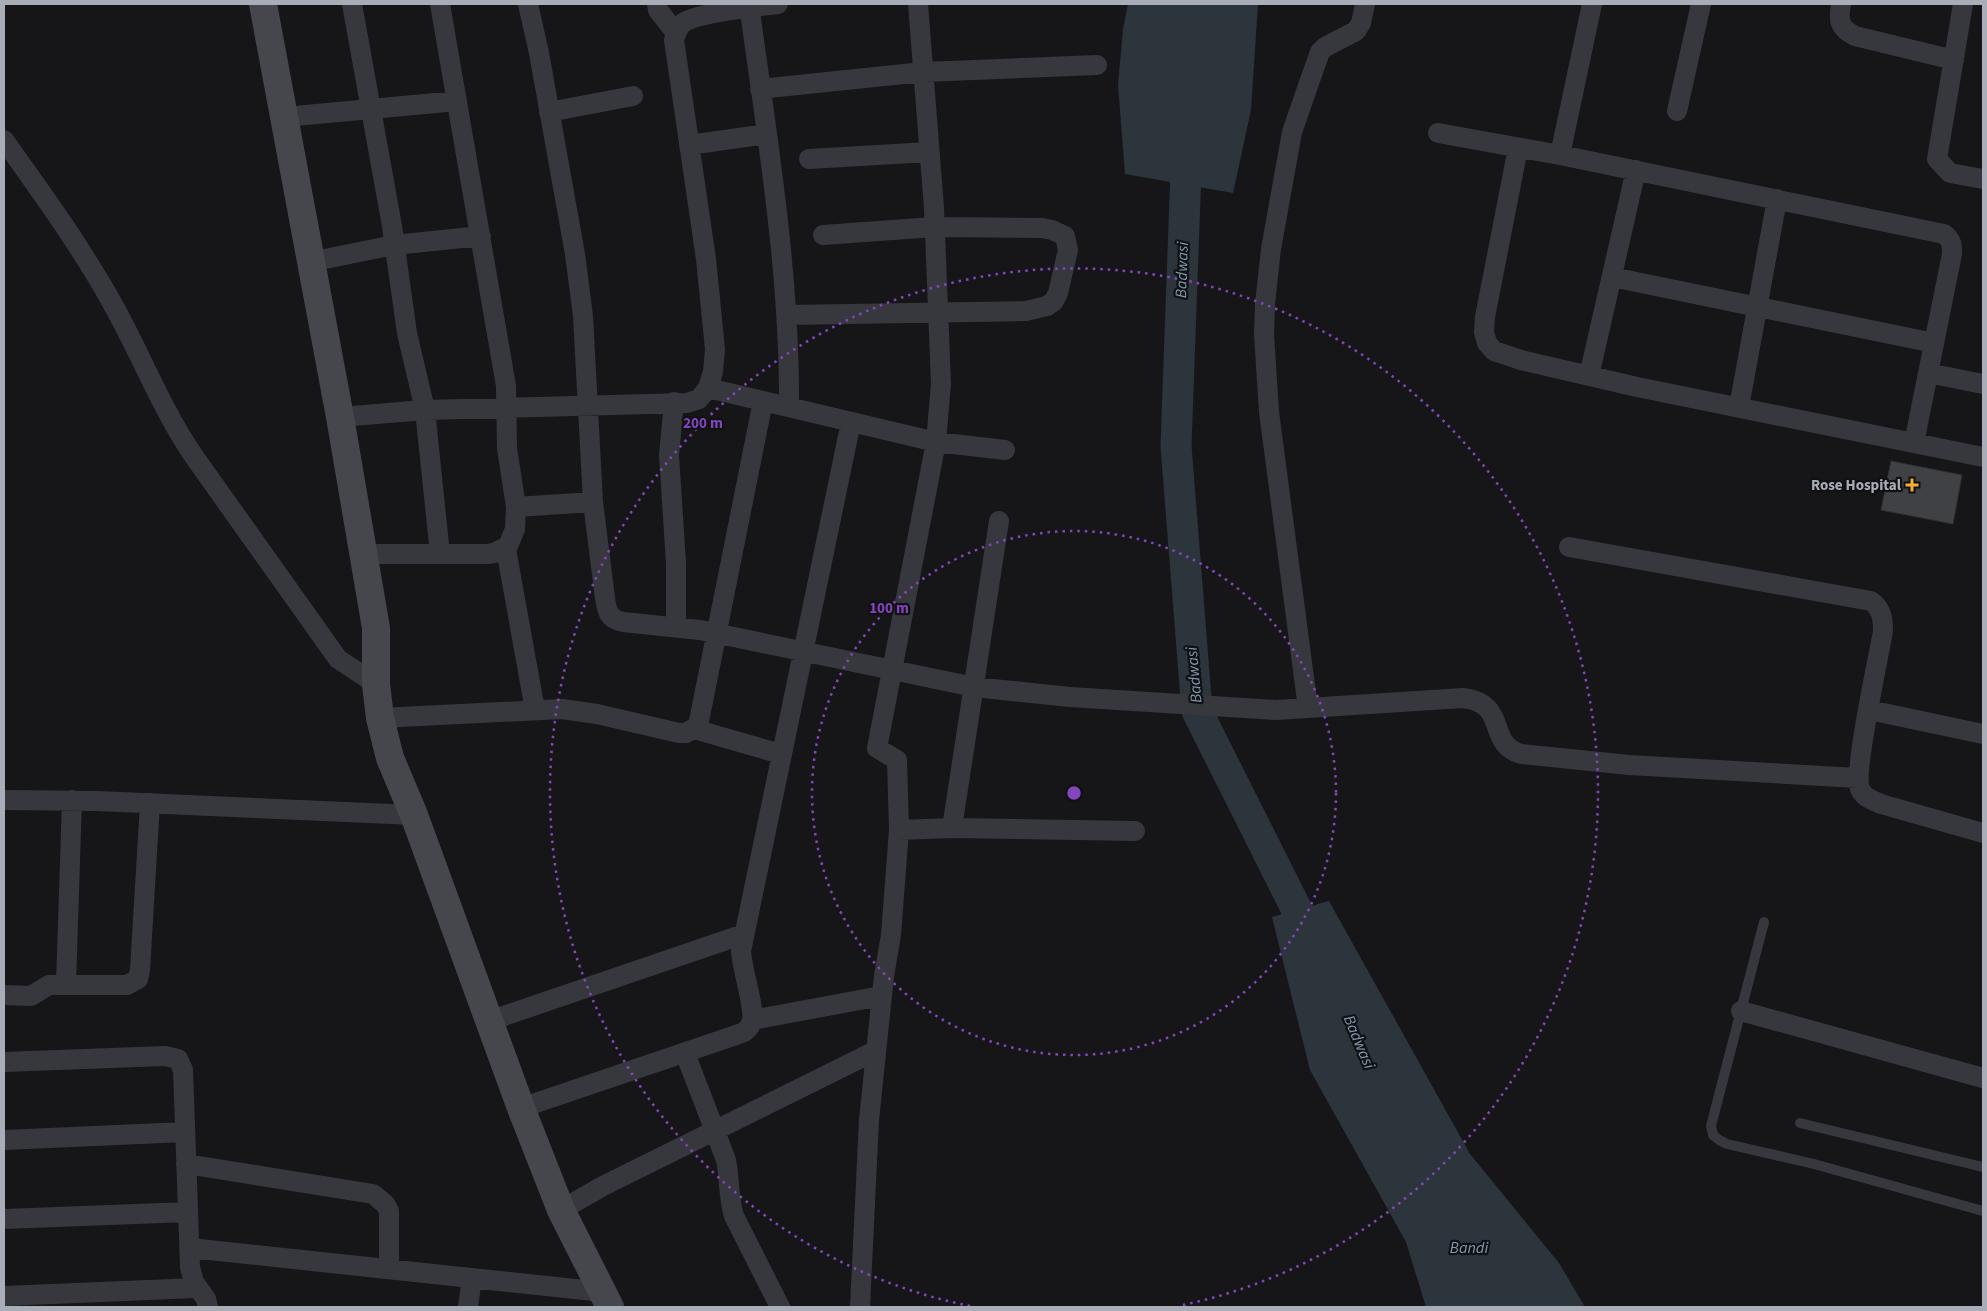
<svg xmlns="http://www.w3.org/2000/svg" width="1987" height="1311" font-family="'Source Sans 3',sans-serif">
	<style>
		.water { fill: #2c353c }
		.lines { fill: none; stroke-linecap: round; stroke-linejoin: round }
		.river { stroke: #2c353c; stroke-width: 31 }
		.building { fill: #404145; stroke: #303034 }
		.lane { stroke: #37383d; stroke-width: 10 }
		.street { stroke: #37383d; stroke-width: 20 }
		.secondary { stroke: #45474d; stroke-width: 28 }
		.ring { fill: none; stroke: #8446be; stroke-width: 2.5; stroke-dasharray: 2.5 5 }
		.poi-dot { fill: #f2b134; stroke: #111113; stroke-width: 2 }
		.labels { text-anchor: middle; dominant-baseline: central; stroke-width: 4.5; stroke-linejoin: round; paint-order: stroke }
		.poi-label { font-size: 15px; font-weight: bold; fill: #a8adb8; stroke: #111113; text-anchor: end }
		.water-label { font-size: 16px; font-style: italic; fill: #7f9bb3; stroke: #111113 }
		.centre { fill: #8446be; stroke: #111113; stroke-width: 2.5 }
		.ring-label { font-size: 15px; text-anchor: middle; font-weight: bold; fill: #8446be; stroke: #111113; stroke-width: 4.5; stroke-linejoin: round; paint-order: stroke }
	</style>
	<rect width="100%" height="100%" fill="#161618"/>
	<path class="water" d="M1128,4h130l-7,106 -18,83 -108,-19 -7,-89 5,-56z
		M1329,901l141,253 89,109 26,44h-159l-20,-65 -96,-172 -38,-153z"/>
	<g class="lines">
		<path class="river" d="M1187,142l-11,304 21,265 119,237"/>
	</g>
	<path class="building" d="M1891,461l71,14 -9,49 -72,-14z"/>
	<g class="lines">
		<path class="lane" d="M1764,922l-53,204 2,9 6,5 8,4 87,20 169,47
			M1800,1123l183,44"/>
		<path class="street" d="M352,4l40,222 15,107 18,77 15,144
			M528,4l11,49 36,201 8,62 10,186 12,96c2,13 3,21 18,24l77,8 274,57 96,10 206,13 187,-12c47,6 22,45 58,56l108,11 229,13
			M657,4l1,6 18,23
			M749,4c18,133 41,268 40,403
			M1841,4c-3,16 -2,24 14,32l99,24
			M1963,4l-26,155 13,14 33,6
			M760,89l163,-17 174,-7
			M1677,111l24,-107
			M549,112l84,-16
			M284,117l173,-16
			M1438,133l122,22 384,79c8,6 8,11 8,20l-38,189
			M4,140c37,52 75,104 107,161 29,51 49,105 82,154l145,204 38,25
			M689,145l77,-11
			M1518,148l-33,169 -1,15 3,11 7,8 27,9 116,27 346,70
			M1560,155l32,-151
			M809,159l120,-7
			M310,262l84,-17 87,-9
			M1612,277l322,66
			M787,315l239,-4 21,-5 7,-5 4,-8 10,-43 -3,-14 -13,-6 -10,-2 -108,-1 -111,8
			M1928,373l55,11
			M1589,376l47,-206
			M708,388l228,54 69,8
			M674,402l-5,53 7,108v64
			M1739,407l38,-208
			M340,417l85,-7 262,-7 12,-4 9,-11 5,-16 2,-23 -9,-90 -32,-219c2,-6 4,-13 9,-17 14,-10 76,-17 95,-19
			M516,507l77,-5
			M508,546l-2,3 29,161
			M1569,547l302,54c11,8 12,18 12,30 -4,25 -30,141 -23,158 4,9 12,11 21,15l102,29
			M363,554h124l7,-1 14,-7 7,-17 1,-22 -9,-59 -1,-62 -66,-382
			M1308,708l-39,-296 -5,-78 1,-30 6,-55 21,-117 17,-49 11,-31 5,-5 31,-16 5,-8 4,-19
			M1869,710l114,24
			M380,718l182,-9 35,5 82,19h7l12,-7 65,-325
			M694,729l87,25
			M4,800l93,1 317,14
			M952,828l47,-307
			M899,830l53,-2 183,3
			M66,984l6,-184
			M4,995l27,1 18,-11h78l11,-6 2,-9 10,-167
			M1741,1011l242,67
			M752,1020l129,-24
			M489,1021l255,-87
			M685,1053l41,107c4,19 2,37 8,56l46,91
			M4,1062l161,-6 13,3 5,11 7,197 4,15 12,17 2,8
			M521,1108l218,-74c7,-2 11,-6 13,-13 3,-13 -10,-52 -11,-70l110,-529
			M4,1140l181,-8
			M186,1164l187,30 12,10 4,7v58
			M561,1210l42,-24 272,-135
			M4,1219l184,-7
			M190,1248l413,44
			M4,1296l193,-8
			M468,1307l4,-29
			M860,1307l9,-187 15,-144 7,-41 8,-105 -2,-70 -20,-12 59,-306 5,-58 -7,-176 -16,-204"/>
		<path class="secondary" d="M263,4l77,413 36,211v56l4,34 10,40 24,57 107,293 40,102 49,97"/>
	</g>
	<g class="ring">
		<circle cx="1074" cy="793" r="262"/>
		<path d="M970 1306A524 524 0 1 1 1178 1306"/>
	</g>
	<path class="poi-dot" d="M1909.5 477.5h5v5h5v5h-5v5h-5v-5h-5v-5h5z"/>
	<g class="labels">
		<g class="poi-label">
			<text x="1901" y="485">Rose Hospital</text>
		</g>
		<g class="water-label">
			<text transform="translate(1182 270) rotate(-88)">Badwasi</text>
			<text transform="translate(1194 675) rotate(-95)">Badwasi</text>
			<text transform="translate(1359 1042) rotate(67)">Badwasi</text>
			<text x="1469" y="1248">Bandi</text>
		</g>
	</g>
	<circle cx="1074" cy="793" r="8" class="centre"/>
	<g class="ring-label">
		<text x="703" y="428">200 m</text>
		<text x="889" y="613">100 m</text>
	</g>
	<rect width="1987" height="1311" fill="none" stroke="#a8adb8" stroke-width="10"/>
</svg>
